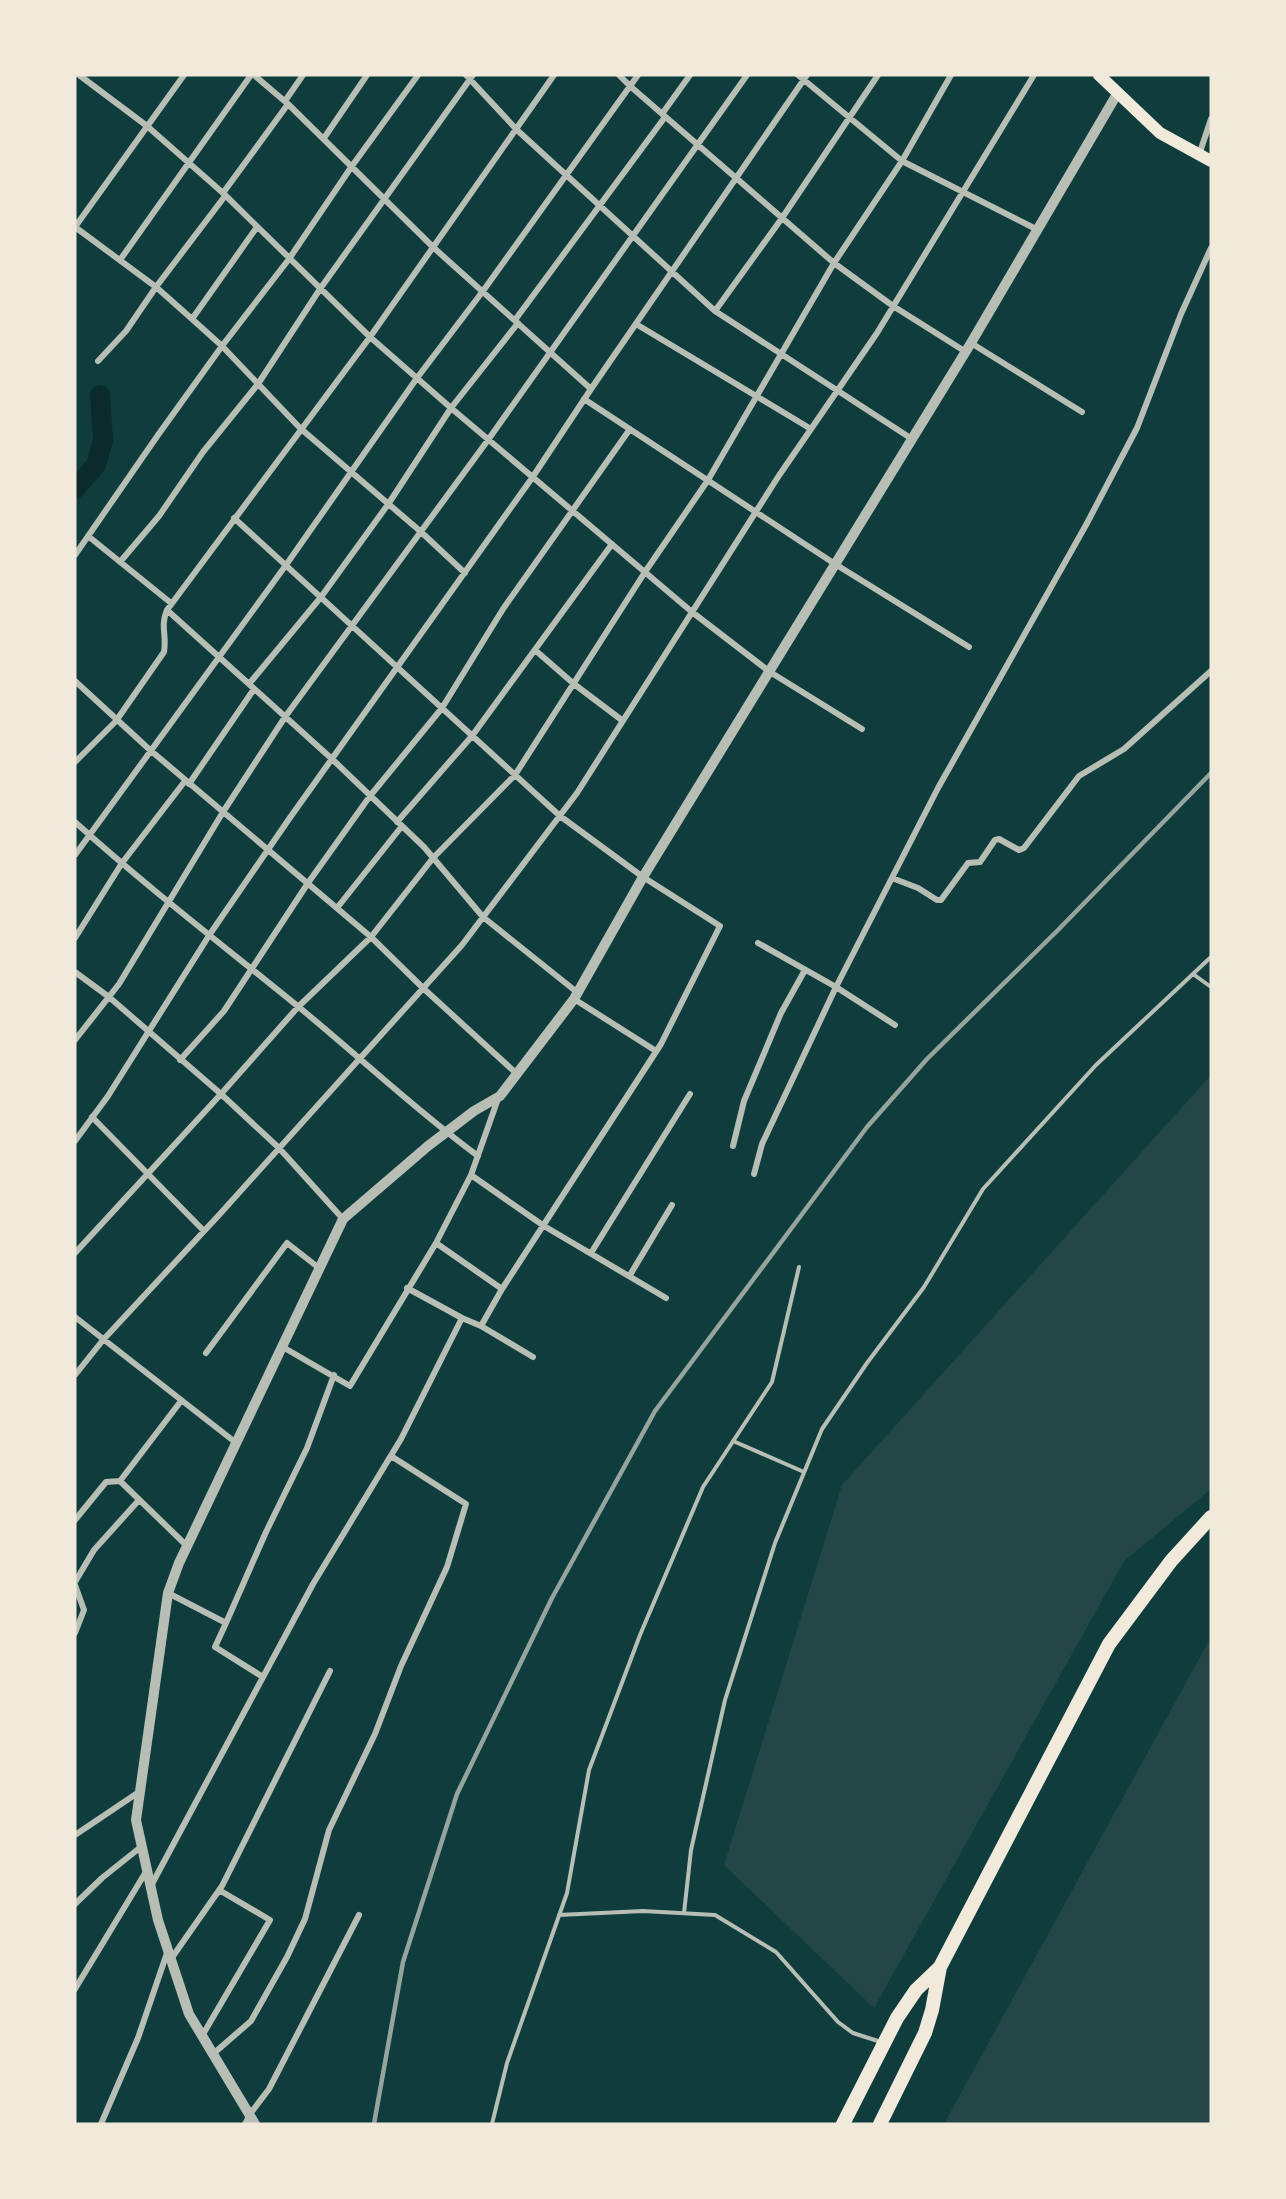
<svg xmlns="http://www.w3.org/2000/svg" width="1286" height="2199" font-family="'Noto Sans',sans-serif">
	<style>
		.green { fill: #244646 }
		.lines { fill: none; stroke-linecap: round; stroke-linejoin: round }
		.canal { stroke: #0a2a2b; stroke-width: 20 }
		.service { stroke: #b8beb3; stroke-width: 4 }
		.minor { stroke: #b8beb3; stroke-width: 6 }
		.tertiary { stroke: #b8beb3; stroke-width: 10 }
		.secondary { stroke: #f1e9da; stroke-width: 12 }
		.primary { stroke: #f1e9da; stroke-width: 14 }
		.rail { stroke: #97a49c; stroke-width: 4.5 }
	</style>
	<rect width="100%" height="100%" fill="#0f3d3e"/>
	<path class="green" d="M1211,1075v414l-87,72 -250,447 -150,-143 118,-380z
		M1211,1637v487h-267z"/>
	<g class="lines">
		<path class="canal" d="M75,489l21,-24 7,-25 -3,-45"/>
		<path class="service" d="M1193,974l18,13
			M733,1441l71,31
			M684,1913l7,-63 34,-150 50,-157 47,-114 45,-66 57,-76 59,-98 113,-124 115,-108
			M559,1915l84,-4 72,4 61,37 62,70 15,11 28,9
			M492,2124l15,-61 60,-170 22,-123 51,-135 63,-148 69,-105 27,-115"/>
		<path class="minor" d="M79,75l68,51 76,67 147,144 81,71 241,204 78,60 92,57
			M184,75l-109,152 81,60 36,32 30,27 78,82 120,103 45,42
			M254,75l34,29 146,144 157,141
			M466,75l51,55 198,181 197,128
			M619,75l11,11 204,177 59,43 73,46
			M798,75l104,86 136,69
			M285,101l18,-26
			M662,114l28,-39
			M324,138l43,-63
			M1199,155l12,-36
			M223,193l65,-89
			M120,260l131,-185
			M715,311l67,-93 96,-143
			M192,319l65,-92
			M515,320l150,-203
			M636,324l175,105
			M971,343l111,69
			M98,361l28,-30 30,-44 69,-91
			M584,399l251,165 134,83
			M88,536l83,67
			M75,555l83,-120 64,-89 67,-87 63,-93 66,-91
			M120,562l39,-46 44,-64 55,-68 62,-95 153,-214
			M167,610l165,149 92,88 59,70 95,76
			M535,650l39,34 49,37
			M75,681l75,69 221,187 52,51 94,86
			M249,684l72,-87 68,-94 62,-95 67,-85
			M75,762l41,-41 48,-69c3,-16 -4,-26 3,-42l203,-273 184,-262
			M189,784l65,-95
			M75,822c74,67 154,128 231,191 58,48 112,99 172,143
			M397,822l75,-86 140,-192
			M75,855l211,-290 131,-187 66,-87 155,-216
			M892,878l26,10 19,12h4l27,-37 12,-1 15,-22 4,-1 20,11 5,-2 55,-72 45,-27 87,-78
			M337,908l65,-82
			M75,938l47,-75 63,-82
			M758,943l78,44 59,38
			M75,972l34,25 112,97 58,54 64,71
			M574,999l82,52
			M75,1040l44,-56 104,-172 62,-95 203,-277 259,-365
			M180,1060l44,-49 84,-128 62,-87 72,-88 61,-99 127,-180
			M499,1096l-28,79 73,51 122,72
			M92,1117l112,114
			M75,1141l33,-45 102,-162 79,-115 243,-341 59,-89 216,-314
			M733,1146l11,-45 37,-88 24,-43
			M754,1174l8,-30 74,-157 102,-199 148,-263 51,-97 44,-114 30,-66
			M471,1175l-35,68 66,46
			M75,1253l146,-159 77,-87 73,-70 62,-79 82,-83 130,-203 63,-92 126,-217 68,-102 49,-86
			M591,1253l99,-159
			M630,1275l42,-70
			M407,1288l55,30
			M75,1317l160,125
			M481,1326l52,31
			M281,1346l69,40 86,-143
			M206,1353l81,-110 32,25
			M75,1375l28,-35 116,-125 243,-270 115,-152 201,-316 99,-144 157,-258
			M120,1481l67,65
			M75,1520l31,-38 14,-1 61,-80
			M75,1582l19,-32 45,-50
			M75,1585l9,25 -9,23
			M168,1593l58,30 -11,24 48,30
			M226,1623l40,-91 41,-84 27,-73
			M75,1835l64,-43
			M152,1884l161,-300 88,-145 61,-121 19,8 21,-37 159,-245 59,-118 -77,-49 -83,-61 -326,-298
			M75,1904l27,-26 40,-32
			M171,1959l51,-73 108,-215
			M75,1989l72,-119
			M202,2036l68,-116 -51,-30
			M213,2054l38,-33 36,-64 18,-38 24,-89 46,-96 26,-68 46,-99 19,-63 -75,-48
			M101,2124l37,-86 30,-88
			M245,2124l5,-10 19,-25 90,-174"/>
		<path class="tertiary" d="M255,2124l-66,-110 -31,-94 -22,-100 32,-227 11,-30 164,-344 85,-73 46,-35 26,-15 74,-97 69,-122 328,-534 146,-249"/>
		<path class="secondary" d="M1099,75l61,58 51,28"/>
		<path class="primary" d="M843,2124l54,-106 19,-28 24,-23 169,-323 62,-83 40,-44
			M880,2124l45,-91 7,-23 8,-43"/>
		<path class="rail" d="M374,2124l29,-162 54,-168 95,-196 103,-187 212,-284 60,-68 131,-129 153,-157"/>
	</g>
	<rect width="1286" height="2199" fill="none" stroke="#f1e9da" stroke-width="153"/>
</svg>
